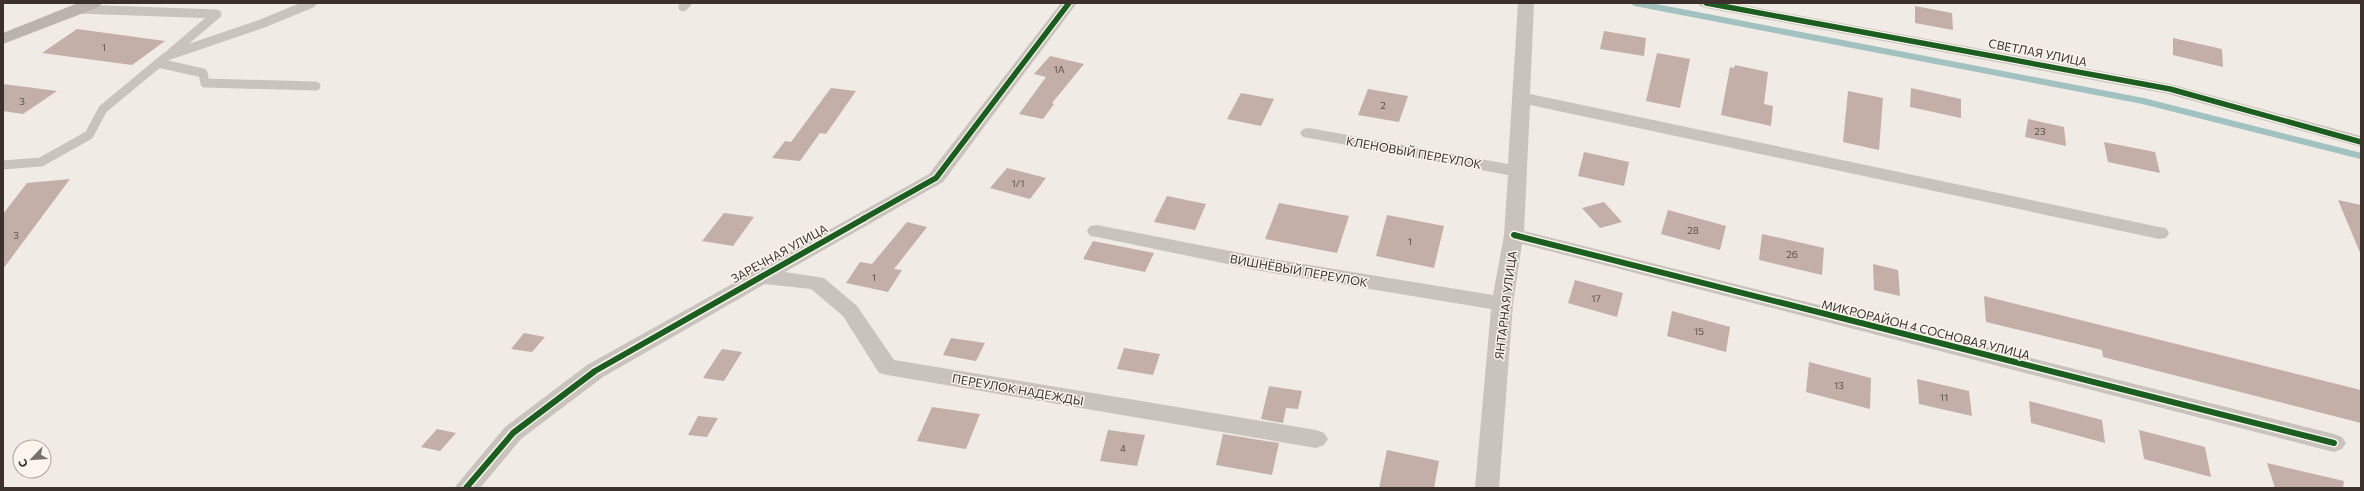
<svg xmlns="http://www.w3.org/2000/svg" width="2364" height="491" font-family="Commissioner,sans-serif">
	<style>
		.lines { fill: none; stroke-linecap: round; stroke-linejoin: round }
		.stream { stroke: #a1c2c1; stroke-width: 6 }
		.building { fill: #c3afa7 }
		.lane { stroke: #c9c3be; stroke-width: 9 }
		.street { fill: #c9c3be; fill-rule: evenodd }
		.secondary { fill: #bab3ae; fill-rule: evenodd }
		.cycleway-far1-casing { stroke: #fbf5ee; stroke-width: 8 }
		.cycleway-casing { stroke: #fbf5ee; stroke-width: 9 }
		.cycleway-far1 { stroke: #1b5e20; stroke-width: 5.5 }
		.cycleway { stroke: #1b5e20; stroke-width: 6 }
		.labels { text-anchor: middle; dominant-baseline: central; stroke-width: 3; stroke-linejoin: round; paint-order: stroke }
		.number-label { font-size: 10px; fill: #5d504a }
		.street-label { font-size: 12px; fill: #3b302b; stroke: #fbf5ee }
	</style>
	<rect width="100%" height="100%" fill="#f0ebe5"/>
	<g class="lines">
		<path class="stream" d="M1635,3l508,98 218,55"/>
	</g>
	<path class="building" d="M1915,6l37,7 1,17 -38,-7z
		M77,29l88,12 -33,24 -90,-12z
		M1604,31l42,7 -2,18 -44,-7z
		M2173,38l49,11 1,18 -50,-12z
		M1657,53l33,6 -10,49 -34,-7z
		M1050,56l34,8 -32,39 2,1 -11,15 -24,-5 27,-37 -12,-3z
		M1735,65l33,7 -4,32 9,2 -2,20 -50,-11 9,-48 4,1z
		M3,84l54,7 -34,23 -20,-3z
		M831,88l25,3 -30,43 -6,-1 -20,28 -28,-3 13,-17 6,1z
		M1911,88l50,11v19l-51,-11z
		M1368,89l40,7 -9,26 -41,-7z
		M1848,91l35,7 -4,52 -36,-8z
		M1241,93l33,6 -13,27 -34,-7z
		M2028,119l36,8 2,19 -41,-9z
		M2104,142l51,10 5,21 -52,-11z
		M1584,152l45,10 -5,24 -46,-10z
		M1007,168l39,10 -16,21 -40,-11z
		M70,179l-67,90v-55l24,-31z
		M1167,196l39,8 -11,26 -41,-8z
		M2338,200l23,5v50z
		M1604,202l18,20 -22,6 -18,-20z
		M1279,203l70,13 -12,37 -72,-14z
		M1668,210l58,16 -6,24 -59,-16z
		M724,213l30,4 -21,29 -31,-5z
		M1387,215l57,11 -10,42 -58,-12z
		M907,222l20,5 -33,42 8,1 -14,22 -42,-9 14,-21 12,2z
		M1762,234l62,14 -2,27 -63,-15z
		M1093,241l61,12 -9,19 -62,-13z
		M1873,264l25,6 2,26 -26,-6z
		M1575,280l48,13 -6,24 -49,-14z
		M1984,296l377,94v33l-258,-66 -1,-7 -116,-28z
		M1672,311l58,16 -4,25 -59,-16z
		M524,333l21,4 -13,15 -21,-3z
		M951,338l34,5 -9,18 -33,-6z
		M1124,348l36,6 -7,21 -36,-6z
		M722,349l20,3 -18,29 -21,-3z
		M1809,362l62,16 -1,31 -64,-17z
		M1917,379l52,12 3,25 -53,-12z
		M1269,386l33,5 -4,18 -12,-1 -3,15 -22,-4z
		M2029,401l73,19 3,23 -74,-20z
		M932,407l48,7 -14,35 -49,-8z
		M698,416l20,2 -11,19 -19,-2z
		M437,429l19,4 -16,18 -19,-4z
		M1108,430l37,5 -8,31 -37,-5z
		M2139,430l66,17 6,30 -67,-18z
		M1223,434l56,9 -7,32 -56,-10z
		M1387,450l52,11 -5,27h-55z
		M2267,463l77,18 -1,7h-68z"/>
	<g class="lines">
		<path class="lane" d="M683,7l4,-4
			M79,9l138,5 -46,39
			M158,63l45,10 2,10 111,3
			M3,165l38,-3 48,-27 14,-26 64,-53 94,-32 51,-21"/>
		<path class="street" d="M1061,3h16l-134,179 -158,90 39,6 33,28 37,54 422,70 8,3 4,6 -4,6 -8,3 -429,-73 -8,-2 -36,-57 -32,-27 -46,-5 -162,93 -82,62 -41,49h-26l51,-61 82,-62 163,-91 2,-3 7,-2 170,-95z
			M1518,3h16l-4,91 629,133 7,1 3,5 -3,5 -7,1 -629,-134 -6,126 810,203 8,3 4,6 -4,6 -8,3 -812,-208 -9,60 -14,184h-24l16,-179 -230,-38 -164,-34 -7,-1 -3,-5 3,-5 7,-1 164,32 232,38 11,-60 4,-60 -199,-37 -6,-1 -3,-4 3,-4 6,-1 199,36z
			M1698,3h34l438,81 191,52v11l-193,-53 -462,-86 -6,-2z"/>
		<path class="secondary" d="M78,3h24l-3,4 -96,37v-11z"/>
		<g class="cycleway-far1-casing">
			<path id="cycleway-far1" d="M1706,3l464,86 191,53
				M863,219l73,-41 133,-175"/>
		</g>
		<g class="cycleway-casing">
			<path id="cycleway" d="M1514,235l820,208
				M466,488l47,-55 82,-62 270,-153"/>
		</g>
		<use href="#cycleway-far1" class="cycleway-far1"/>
		<use href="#cycleway" class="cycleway"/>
	</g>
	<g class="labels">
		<g class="number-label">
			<text x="104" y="47">1</text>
			<text x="1059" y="69">1А</text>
			<text x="22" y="101">3</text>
			<text x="1383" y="105">2</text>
			<text x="2040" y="131">23</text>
			<text x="1018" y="183">1/1</text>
			<text x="1693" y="230">28</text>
			<text x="16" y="235">3</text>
			<text x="1410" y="241">1</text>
			<text x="1792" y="254">26</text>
			<text x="874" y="277">1</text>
			<text x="1596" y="298">17</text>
			<text x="1699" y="331">15</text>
			<text x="1839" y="385">13</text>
			<text x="1944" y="397">11</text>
			<text x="1123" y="448">4</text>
		</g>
		<g class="street-label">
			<text transform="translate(2038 52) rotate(11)">СВЕТЛАЯ УЛИЦА</text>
			<text transform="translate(1414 152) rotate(10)">КЛЕНОВЫЙ ПЕРЕУЛОК</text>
			<text transform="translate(779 253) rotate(-29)">ЗАРЕЧНАЯ УЛИЦА</text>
			<text transform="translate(1299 270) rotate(10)">ВИШНЁВЫЙ ПЕРЕУЛОК</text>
			<text transform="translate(1505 305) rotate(-83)">ЯНТАРНАЯ УЛИЦА</text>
			<text transform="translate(1926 329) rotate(14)">МИКРОРАЙОН 4 СОСНОВАЯ УЛИЦА</text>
			<text transform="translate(1018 389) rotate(10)">ПЕРЕУЛОК НАДЕЖДЫ</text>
		</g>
	</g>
	<rect width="2364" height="491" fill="none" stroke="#3b302b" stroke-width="8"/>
	<g transform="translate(32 459) rotate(245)"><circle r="19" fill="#fbf5ee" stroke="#aea6a0"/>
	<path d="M0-3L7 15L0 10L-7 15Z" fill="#7a716c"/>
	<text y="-6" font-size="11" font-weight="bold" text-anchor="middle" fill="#3b302b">С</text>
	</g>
</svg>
